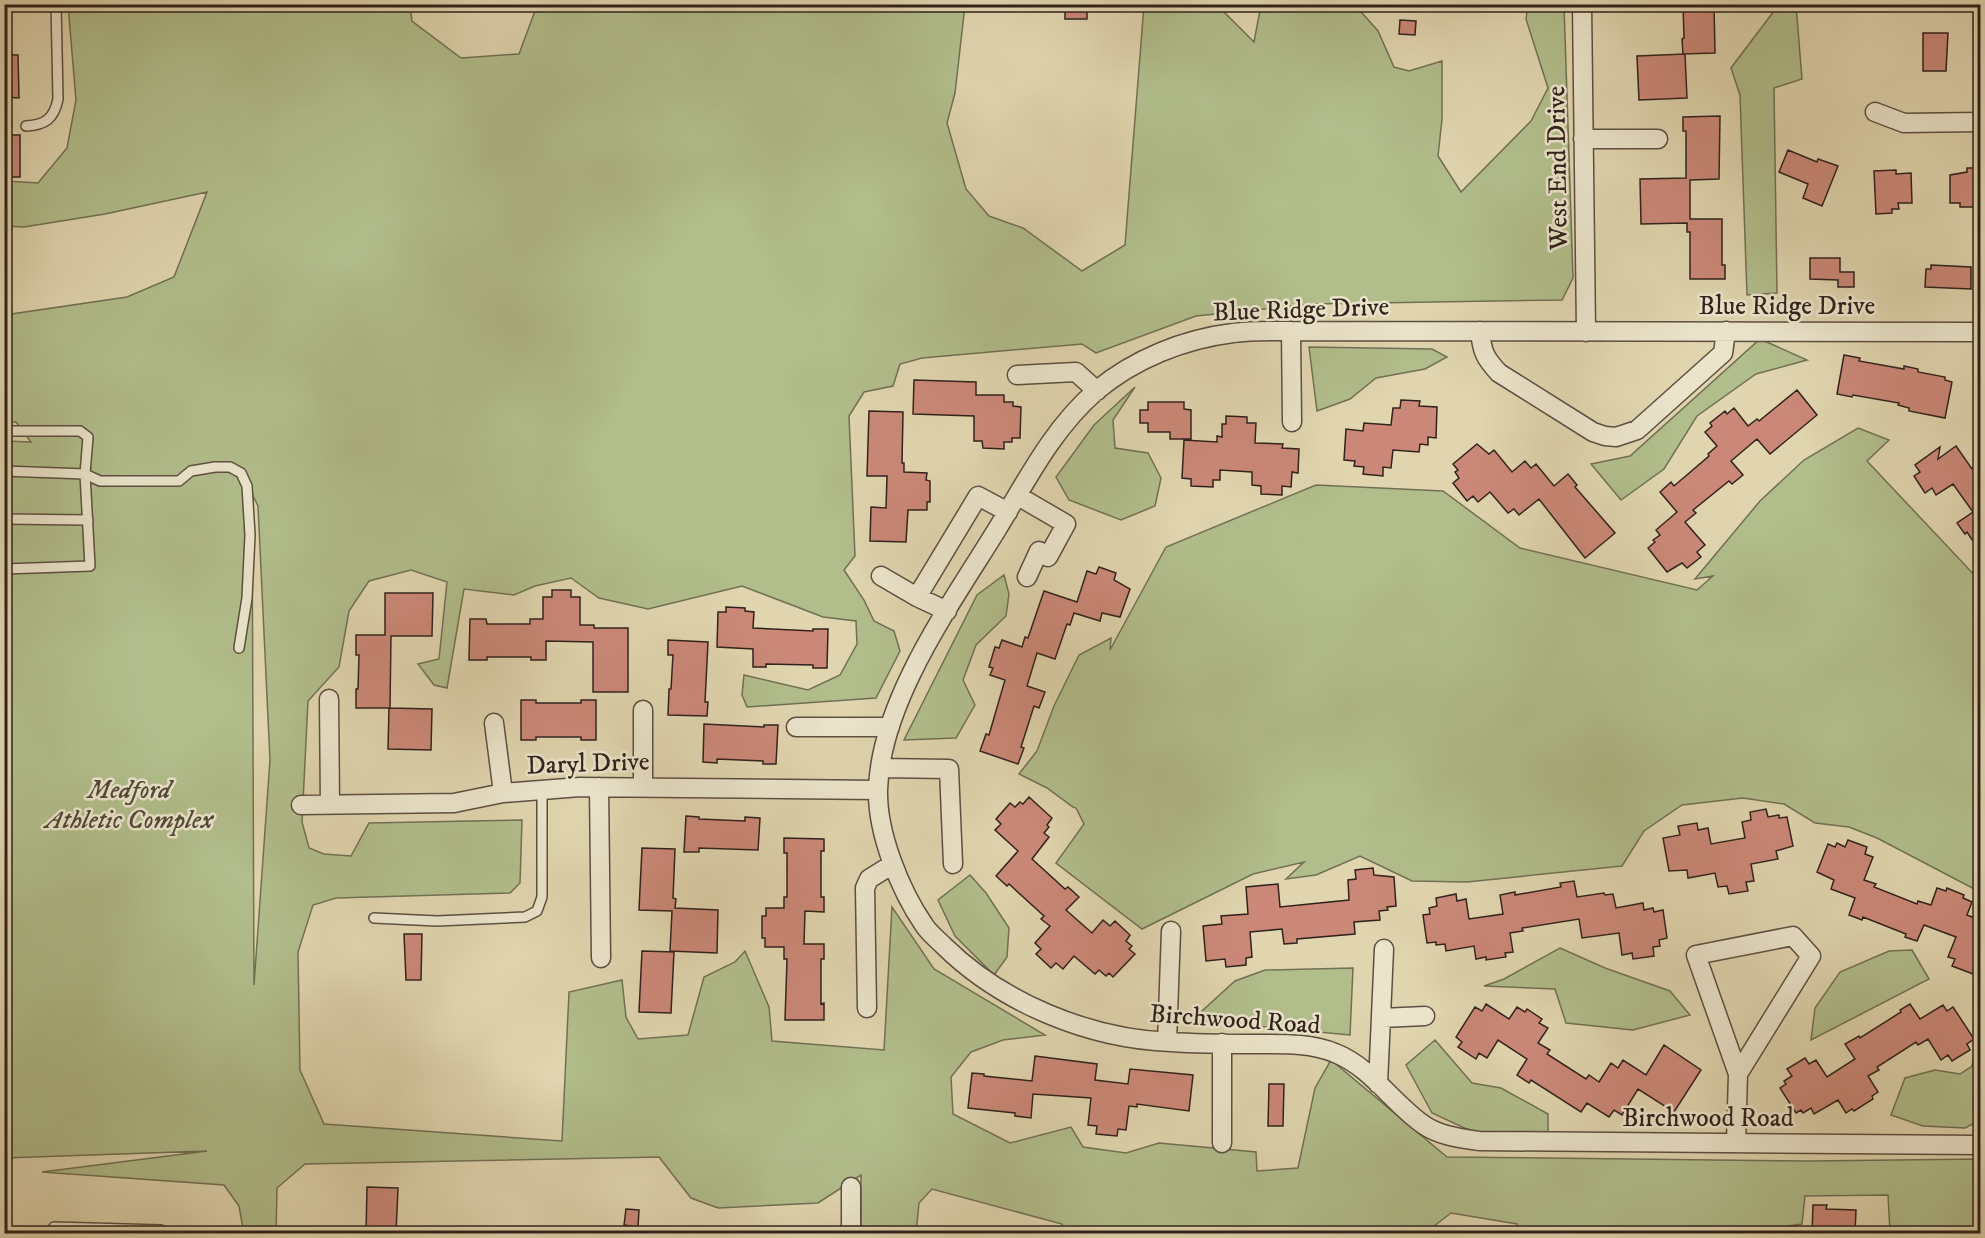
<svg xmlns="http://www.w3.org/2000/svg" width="1985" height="1238" font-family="'IM FELL DW Pica',serif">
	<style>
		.green { fill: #b1bd8b; stroke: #717054; stroke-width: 1.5; fill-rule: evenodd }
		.building { fill: #cb8878; stroke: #31221c; stroke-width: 1.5 }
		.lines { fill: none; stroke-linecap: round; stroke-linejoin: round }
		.service-casing { stroke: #5d4f41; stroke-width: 12 }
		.minor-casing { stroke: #5d4f41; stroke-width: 21 }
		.service { stroke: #ebe4cb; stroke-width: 9 }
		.minor { stroke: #ebe4cb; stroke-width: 18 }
		.labels { text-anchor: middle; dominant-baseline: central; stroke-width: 5; stroke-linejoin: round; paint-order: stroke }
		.street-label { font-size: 26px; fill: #31221c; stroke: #ebe4cb }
		.park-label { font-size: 26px; font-style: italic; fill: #514938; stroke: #ebe4cb }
	</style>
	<rect width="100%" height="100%" fill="#e0d5af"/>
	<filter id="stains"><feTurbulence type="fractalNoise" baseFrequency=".00333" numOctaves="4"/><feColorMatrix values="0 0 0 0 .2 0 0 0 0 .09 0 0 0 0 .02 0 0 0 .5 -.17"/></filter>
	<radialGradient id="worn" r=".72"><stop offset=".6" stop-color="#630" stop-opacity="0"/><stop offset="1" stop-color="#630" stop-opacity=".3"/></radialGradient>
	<path class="green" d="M68,5h342l2,16 49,37 58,-4 16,-43 -2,-6h432l-10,88 -8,30 19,66 23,27 34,12 59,43 43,-26 19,-240h76l3,6 31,31 7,-37h94l23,26 16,36 15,4 33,-10v58l-4,37 23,36 70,-71 17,-33 -22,-69 2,-14h36l9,273 -11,22 -250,4 -116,12 -100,37 -14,-9 -160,14 -22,6 -7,22 -29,6 -15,24 6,140 -11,14 20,30 10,21 20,10 6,20 -24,47 -129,9 -5,-12 2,-20 64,15 32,-15 17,-31 -1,-23 -33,-4 -81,-31 -94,23 -49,-11 -28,-20 -36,8 -21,9 -50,-6 -17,99 -13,-3 -16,-21 21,-5 8,-77 -36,-12 -42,11 -20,30 -10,56 -31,34 -6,121 7,26 15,6 27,2 18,-33 153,-3 -2,63 -10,10 -174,5 -23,7 -15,47 2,118 24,54 238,17 7,-149 53,-12 4,37 12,22 50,-4 16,-58 31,-15 10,-11 24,56 3,34 112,9 8,-143 42,62 111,66 -42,5 -32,12 -20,25 2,37 57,29 61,-16 12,20 43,6 33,-10 97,9 1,19 41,-3 17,-80 16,-28 116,97 363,4 170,-2v74h-90l-2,-38 -83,1 -3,28 -74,10h-111l-13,-3 -8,3 -79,-1v-9l-66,-11 -26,20 -183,1 -11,-5 -2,5h-164l-3,-10 -130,-35 -13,14 -3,30h-55v-58l-43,28 -100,5 -27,-10 -32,-41 -354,7 -28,24 -1,45 -32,1 -5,-28 -15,-21 -182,-13 165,-21 -202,7v-717l26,1 -15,-20h-11v-107l122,-18 47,-20 33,-85 -102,22 -81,13 -19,-1v-45l33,2 29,-35 9,-48zM252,494l6,12 12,254 -16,225z
		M1774,5h22l6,74 -28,9 3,205 -30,2 -7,-200 -9,-27 43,-57z
		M1760,339l47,21 -51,14 -59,42 -33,53 -43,31 -30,-36 39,-8z
		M1309,347l123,2 15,8 -22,12 -49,9 -26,21 -33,12z
		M1135,387l-22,33 2,28 33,5 13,25 -6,28 -34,14 -52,-20 -13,-23 38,-52z
		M1858,428l31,12 -22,21 113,120v311l-103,-54 -28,-11 -34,-4 -31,-19 -41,-6 -61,7 -38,26 -22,35 -155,16 -55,-1 -52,-25 -44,19 -30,4 18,-17 -51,12 -111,55 -86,-66 28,-39 -8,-16 -3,-1 -26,-19 -28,-14 18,-23 17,-45 25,-51 32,-17 -1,12 56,-103 150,-62 127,6 77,57 177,42 16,-14 -18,3 65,-78 44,-41z
		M1004,575l5,19 -3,22 -30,29 -13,35 12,25 -19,33 -52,2 73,-145z
		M970,875l16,18 23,35 -2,29 -13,18 -39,-39 -17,-36z
		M1560,948l45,20 65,23 20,24 -57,15 -67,-7 -11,-34 -71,-3 20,-7z
		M1912,950l17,29 -118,61 4,-32 25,-36 49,-21z
		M1353,968l-3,67 -158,-15 43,-39 30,-11z
		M1980,1028v92l-15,8 -42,-2 -32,-11 14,-37 30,-8 25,4 12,-8z
		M1435,1040l37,43 29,5 47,26v18h-75l-41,-19 -26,-48z"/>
	<path class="building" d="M1065,4h22v15h-22z
		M1683,4h31l1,49 -32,1 -1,-15 2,-1z
		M1400,20l16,1 -1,14 -16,-1z
		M1923,33h25l-2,38h-23z
		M1685,54l2,44 -48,2 -2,-44z
		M4,55h14l1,43 -15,-1z
		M1720,116l-1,63 -29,1v39h32v46h3v14h-35v-47h-3v-9l-46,1 -1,-45 46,-1v-47h-3v-14z
		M4,135h16v42h-16z
		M1788,150l29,12 1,-3 20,7 -16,40 -19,-8 5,-14 -29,-12z
		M1967,168h13v39h-20v-4h-10v-28l17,-3z
		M1896,170v4l15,-1 1,30h-14l1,6h-7v4l-16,1 -2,-43z
		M1810,258h30v14h14v15h-16v-7l-28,-1z
		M1931,265l40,2v22l-46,-2 1,-18h5z
		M1844,355l16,3 -1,3 45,8v-3l14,3v3l27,5v3l7,2 -7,36 -36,-7v-3l-11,-3 1,-2 -46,-8 -1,2 -15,-3z
		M914,380l62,2v13h28v7h9v4l8,1 -1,31h-8v4h-8v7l-21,-1 -1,-7h-8v-25l-61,-2z
		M1797,390l20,25 -47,39 -13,-15 -26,22 12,14 -11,9 -3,-3 -36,29 3,3 -11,9 20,23 -8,7 4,5 -14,11 -5,-5 -15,9 -19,-24 7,-6 -2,-2 7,-5 -4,-5 21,-18 -17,-20 11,-10 3,4 35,-30 -1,-2 9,-8 -12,-14 7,-6 -2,-3 15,-12 2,3 7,-6 14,18 9,-7 2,2z
		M1401,400l19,1 -1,5 18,1 -1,31 -8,-1v8l-8,-1 -1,8 -26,-2 -2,18 -8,-1v9l-20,-2 1,-7 -10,-1 1,-5 -11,-1 2,-31 17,2 1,-8 27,2 2,-17h7z
		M1148,402h36v7l7,1v29h-21v-7h-22v-9h-8v-13h8z
		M869,411l34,1 -1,51h2v9l23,1 -1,7 4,1v21h-3v8h-19l-2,32 -36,-1 1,-34 15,1 1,-32h-20z
		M1226,416l21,1v6h9l-1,20 28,1 -1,4 17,1 -1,24 -6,-1 -1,15 -9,-1v9l-21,-1v-8l-9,-1v-13l-32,-2v10h-7v7l-22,-1v-7l-9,-1 2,-38 33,2v-6l5,1v-13h4z
		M1477,444l12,10 5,-4 18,22 13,-11 6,7 5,-4 18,22 14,-12 9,11 -2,2 40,46 -30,25 -46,-59 -20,16 -5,-6 -6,4 -18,-21 -12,10 -5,-6 -6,5 -14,-18 6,-5 -4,-6 3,-2 -5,-6z
		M1956,446l16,23 8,-6v89l-13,-20 -2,2 -8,-11 16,-11 -20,-28 -17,11 -4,-7 -7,5 -11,-17 6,-4 -5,-7 25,-18 -2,12z
		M1099,567l17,6 -2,7 16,9 -10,28 -18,-4 -2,8 -26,-8 -4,12 -3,-1 -12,35 -18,-6 -10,33 18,6 -6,16 -5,-2 -13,41 3,1 -6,16 -38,-13 6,-17 3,1 16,-55 -15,-5 3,-7 -4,-1 6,-20 4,1 3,-8 20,7 3,-10 3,1 16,-47 33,11 10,-31 9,3z
		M552,590h19v7h9v28h14v3h34v64h-35v-50l-47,-1v19h-15v-3h-44v3h-18l1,-41h16l1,5h43v-5h13v-22h9z
		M385,593h48l-1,43h-41l-1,72h-34v-19h2l1,-34h-3v-20h29z
		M726,607l19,1v3l9,1 -1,16 60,3v-2h15l-1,39h-14v-3l-47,-1v3h-13v-18l-36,-2 1,-35h8z
		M668,640l40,2 -3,60h3l-1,14 -39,-1 1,-26h2l2,-34h-5z
		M521,700h15v3h45v-3h15v40h-15v-3h-45v3h-15z
		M389,708l43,1 -1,41 -43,-1z
		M704,724l60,3v-2h14l-2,39h-13v-3l-46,-2v4l-14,-1z
		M1029,797l23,21 -5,7 2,2 -5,6 5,4 -17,22 33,30 3,-2 11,10 -13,13 26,23 11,-13 7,6 5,-5 15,14 -4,6 6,5 -3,3 6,5 -22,23 -4,-4 -3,3 -7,-6 -4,4 -21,-18 -11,13 -7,-6 -5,5 -15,-14 5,-5 -6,-6 15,-17 -9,-7 3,-3 -35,-32 -2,2 -11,-10 22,-25 -23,-21 6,-6 -5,-5 14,-16 5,4 5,-5 3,2z
		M1766,809l2,8 11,-2v3l8,-1 6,29 -17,5 2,8 -27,5 3,17 -8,1 2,9 -19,3 -2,-8 -9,1 -3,-14 -27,5 -1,-8 -18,1 -6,-33 17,-3 -2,-9 19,-3 1,7 10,-2 3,16 34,-6 -3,-16 9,-2 -1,-8z
		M686,816l13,1v2l46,2v-4l15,1 -2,32 -59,-2v4h-15z
		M784,838l40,1v12h-3v46h3v15l-19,-1 -1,33h20v15h-3v45l3,-1v17h-39l2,-61h-3v-12h-19v-9h-3v-22h4v-8h18v-11h3v-44h-3z
		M1848,840l19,7 -2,7 8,3 -9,23 12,4 -2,3 43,17 1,-3 13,4 6,-17 9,3 1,-3 17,7 -1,3 9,4 -5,13 13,5v48l-4,-2 -3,8 -21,-8 3,-7 -7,-2 8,-20 -32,-12 -7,16 -12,-4 1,-3 -43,-17 -1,3 -13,-5 6,-17 -24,-9 3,-9 -17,-8 11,-28 7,3 2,-4 8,4z
		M642,848l33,1 -2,49 3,1 -1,9 43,2 -1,43 -47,-2 2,-40 -33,-1z
		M1373,868l1,7 20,2 2,29 -9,1 1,3 -9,1 1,9 -26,2 1,12 -58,5v4l-13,1 -2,-15 -32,3 2,25 -6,1v7l-20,2 -1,-8 -19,2 -3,-35 19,-2 -1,-8 27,-2 -2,-27 32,-3 2,23 69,-7 -1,-20 8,-1 -1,-9z
		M1574,881l3,16 27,-4 1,2 8,-1 3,14 27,-5 1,7 9,-2 1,4 9,-2 4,28 -8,2 1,6 -7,1 1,9 -21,3 -1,-6 -10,2 -3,-22 -37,5 -3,-19 -57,9 1,3 -13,2 3,19 -8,1 1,4 -20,3v-3l-10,2 -2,-13 -28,5 -1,-7 -9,1v-3l-9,1 -4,-28 7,-1 -1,-6 8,-2 -1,-8 20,-4 1,7 9,-2 3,20 34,-5 -3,-19 15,-3v3l46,-8 -1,-4z
		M404,934h18l-1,46h-15z
		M642,951l32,1 -3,61 -32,-1z
		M1486,1004l23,15 8,-12 8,5 2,-3 15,10 -3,4 9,5 -10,15 12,7 -3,4 39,25 3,-4 10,7 12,-19 7,5 5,-8 23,15 18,-30 37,25 -27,42 -36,-23 -16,26 -8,-5 -5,7 -22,-14 -6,9 -50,-32 -2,3 -12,-8 10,-16 -29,-19 -11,18 -8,-5 -3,6 -18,-12 4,-5 -6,-5 19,-30 7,4z
		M1910,1004l10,15 23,-14 4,6 6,-4 21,32 -7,5 3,6 -18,11 -4,-6 -7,5 -13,-21 -10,6 -2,-3 -39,25 2,3 -11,6 10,16 -6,4 1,3 -19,12 -2,-2 -6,4 -8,-13 -24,14 -3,-6 -8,5 -2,-3 -5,3 -16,-25 6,-4 -2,-3 8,-5 -5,-7 18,-11 4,6 7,-4 11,17 28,-18 -10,-15 14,-8 1,2 41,-26 -1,-2z
		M1035,1056l62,8 -2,16 33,4 2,-15 63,6 -4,36 -52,-7v3l-8,-1 -3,24 -8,-1 -1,7 -21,-2 1,-8 -9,-1 3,-27 -58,-4 -2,24 -16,-2v-3l-47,-5 4,-35 12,1v2l48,5z
		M1269,1084h15l-1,42h-15z
		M367,1187l31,1 -2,45h-30z
		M1813,1205h14l-1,4 30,1 -1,23h-43z
		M626,1209l13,1 -1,17 -14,-2z"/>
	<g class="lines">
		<g class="service-casing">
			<path id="service" d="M26,126c19,-1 28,-7 32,-27l-2,-95
				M4,431h76l8,6 -3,37 15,7h79l12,-10 24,-4h15l11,6 6,13 3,49 -3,63 -8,50
				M4,471l81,3 5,92 -86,3
				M4,519l84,1
				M374,918l63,3 88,-4 12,-6 5,-14v-107
				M54,1234v-7l107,3v4"/>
		</g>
		<g class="minor-casing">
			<path id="minor" d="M1582,4l4,328
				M1875,112l29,11 76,-1
				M1583,139h75
				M1291,331l1,91
				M1480,331c2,21 5,27 19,42l94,59 12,4 11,1 21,-7 86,-77 3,-22
				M1980,332l-689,-1c-19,0 -39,-1 -58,2 -49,6 -99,26 -137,58 -44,38 -70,91 -100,140 -45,73 -116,171 -118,259 -1,43 22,100 46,135 5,8 13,14 20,21 58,57 145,93 227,96 28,2 57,2 86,2 26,0 54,-1 78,9 36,14 58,51 89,72 16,11 36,13 55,16l501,4
				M1017,375l59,-3 21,19
				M1018,496l48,28 -18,33 -9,-6 -12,26
				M881,576l36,21 30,14
				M917,597l61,-101 30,16
				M329,699l1,106
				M494,723l9,70
				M796,727h94
				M881,768l68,1 4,95
				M599,787l2,171
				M643,787v-77
				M301,805l153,-2 49,-10 77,-6 298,3
				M1793,936l18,20 -73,118 -42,-119z
				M867,1008l-2,-120 4,-9 24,-15
				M1382,1018l43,-2
				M1167,1042l4,-111
				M1378,1084l6,-135
				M1222,1143v-100
				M1736,1143l2,-69
				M851,1234v-47"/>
		</g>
		<use href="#service" class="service"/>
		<use href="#minor" class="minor"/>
	</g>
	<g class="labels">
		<g class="street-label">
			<text transform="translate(1558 168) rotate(-91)">West End Drive</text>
			<text x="1787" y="306">Blue Ridge Drive</text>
			<text transform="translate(1301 310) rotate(-2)">Blue Ridge Drive</text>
			<text transform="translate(588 764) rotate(-2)">Daryl Drive</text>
			<text transform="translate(1235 1020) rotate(4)">Birchwood Road</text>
			<text x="1708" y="1118">Birchwood Road</text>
		</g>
		<g class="park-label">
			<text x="129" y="790">Medford<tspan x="129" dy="30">Athletic Complex</tspan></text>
		</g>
	</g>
	<rect width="1985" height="1238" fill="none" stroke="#e0d5af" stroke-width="24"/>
	<rect x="6" y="6" width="1973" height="1226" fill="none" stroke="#31221c" stroke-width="3"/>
	<rect x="12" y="12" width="1961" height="1214" fill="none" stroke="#31221c" stroke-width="1.5"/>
	<rect width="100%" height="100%" filter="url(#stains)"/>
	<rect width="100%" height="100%" fill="url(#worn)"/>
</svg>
